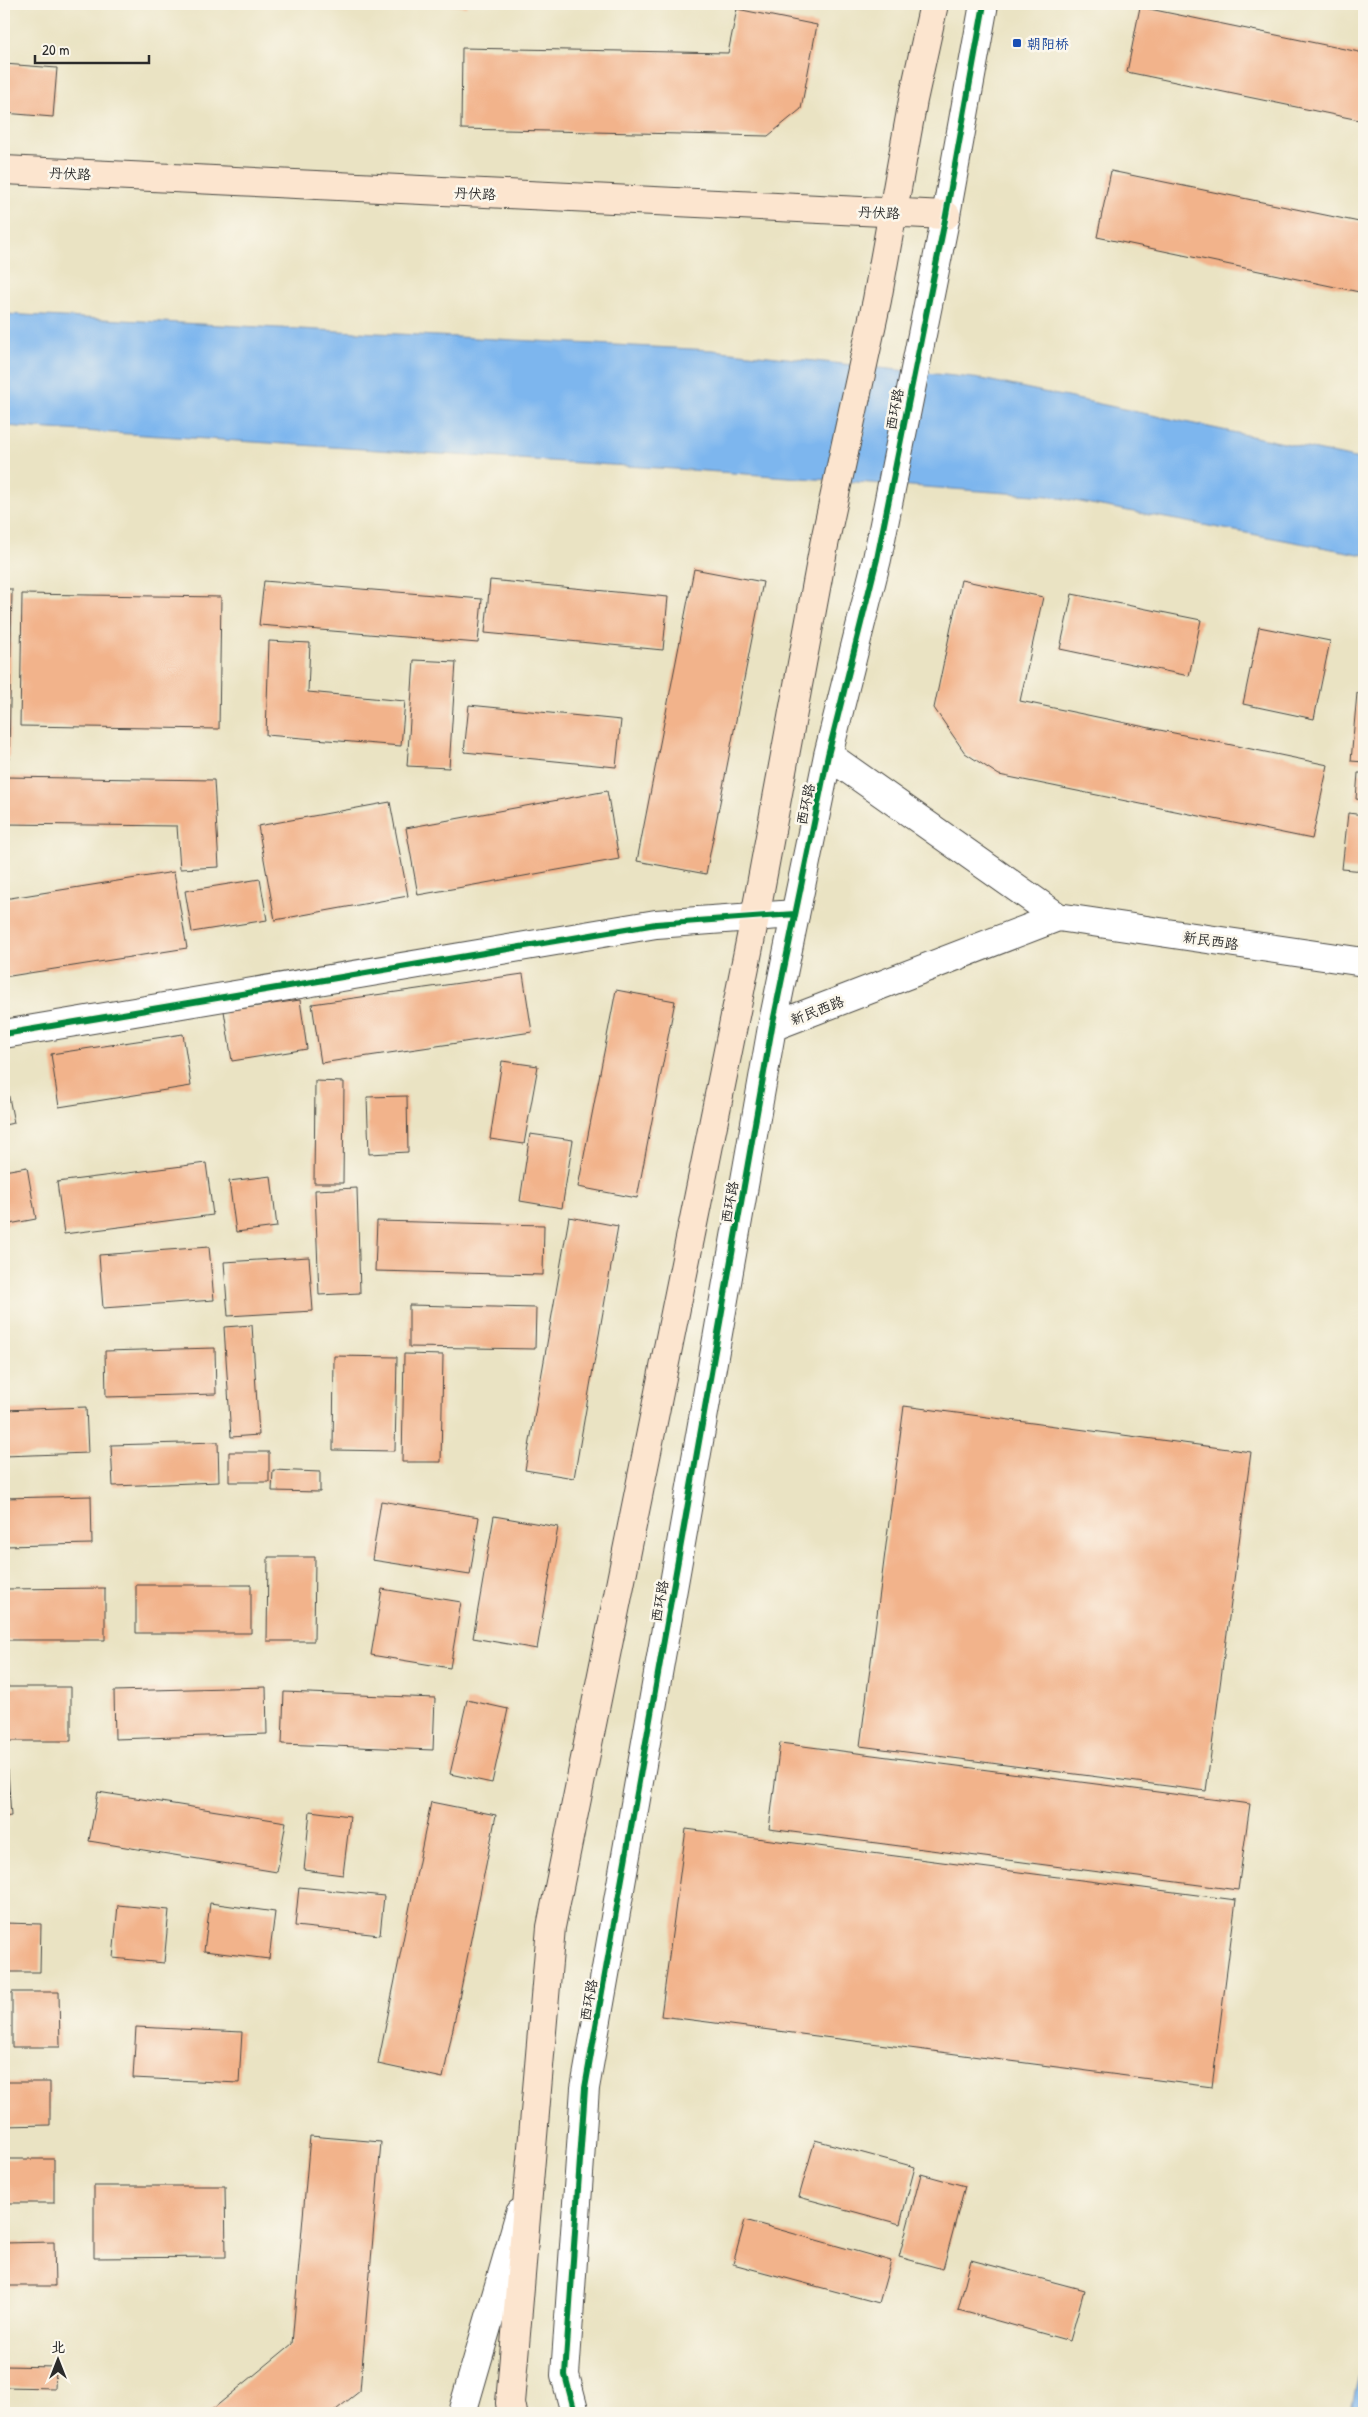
<svg xmlns="http://www.w3.org/2000/svg" width="1368" height="2417" font-family="'Patrick Hand','LXGW WenKai TC',sans-serif">
	<style>
		.water { fill: #7db6ee; stroke: #54708c }
		.building { fill: #f2b38b }
		.lines { fill: none; stroke-linecap: round; stroke-linejoin: round }
		.minor-casing { stroke: #484742; stroke-width: 30 }
		.tertiary-casing { stroke: #484742; stroke-width: 30 }
		.secondary-casing { stroke: #484742; stroke-width: 30 }
		.minor { stroke: #fff; stroke-width: 28 }
		.tertiary { stroke: #fff; stroke-width: 28 }
		.secondary { stroke: #fce5cf; stroke-width: 28 }
		.cycleway-casing { stroke: #fbf7ec; stroke-width: 9 }
		.cycleway { stroke: #00873e; stroke-width: 6 }
		.transit-dot { fill: #1a4fb4; stroke: #fbf7ec; stroke-width: 2 }
		.labels { text-anchor: middle; dominant-baseline: central; stroke-width: 5; stroke-linejoin: round; paint-order: stroke }
		.transit-label { font-size: 14px; fill: #164399; stroke: #fbf7ec; text-anchor: start }
		.street-label { font-size: 14px; fill: #2b2b2b; stroke: #fbf7ec }
	</style>
	<rect width="100%" height="100%" fill="#fbf7ec"/>
	<filter id="ink" filterUnits="userSpaceOnUse"><feTurbulence type="fractalNoise" baseFrequency=".02" numOctaves="2"/><feDisplacementMap in="SourceGraphic" scale="10" xChannelSelector="R" yChannelSelector="G"/><feConvolveMatrix kernelMatrix="1 2 1 2 8 2 1 2 1" color-interpolation-filters="sRGB"/></filter>
	<filter id="wash" filterUnits="userSpaceOnUse"><feTurbulence type="fractalNoise" baseFrequency=".0096" numOctaves="4" result="noise"/><feDisplacementMap in="SourceGraphic" scale="20" xChannelSelector="R" yChannelSelector="G"/><feGaussianBlur stdDeviation="1.12" result="paint"/><feColorMatrix in="noise" values="0 0 0 0 0 0 0 0 0 0 0 0 0 0 0 0 0 1.4 0 .05"/><feComposite in="paint" operator="in"/></filter>
	<g filter="url(#wash)">
		<rect width="100%" height="100%" fill="#eae3c3"/>
		<path class="water" d="M4,314l708,36 270,29 382,81v95l-316,-59 -343,-25 -701,-45z
			M1364,2355v58h-14z"/>
		<g id="blocks">
			<path class="building" d="M447,4h20v3l-20,-2z
				M1140,7l224,46v68l-237,-49z
				M737,9l80,16 -16,84 -33,27 -307,-7 1,-81 266,5z
				M4,64l53,4 -4,49 -49,-4z
				M1111,171l253,52v70l-267,-56z
				M694,569l69,13 -57,292 -69,-13z
				M490,580l178,17 -5,53 -178,-17z
				M961,580l82,17 -23,104 308,64 -16,74 -313,-64 -34,-22 -31,-45z
				M264,581l218,18 -4,44 -219,-18z
				M4,589h8l-3,170h-5z
				M22,594l199,3 -2,132 -199,-3z
				M1072,594l129,26 -12,56 -129,-27z
				M1259,627l71,14 -16,78 -71,-15z
				M269,641l41,2 -2,49 97,9 -4,45 -135,-11z
				M414,660l42,2 -7,106 -42,-2z
				M1357,693l7,1v68l-13,-1z
				M469,705l152,15 -5,47 -152,-15z
				M1358,773h6v27l-8,-1z
				M4,777l210,3 5,87 -39,2 -3,-43 -173,-2z
				M607,791l12,68 -201,36 -12,-67z
				M390,802l18,94 -133,24 -17,-94z
				M1348,813l16,2v56l-22,-2z
				M174,872l13,76 -183,29v-78z
				M260,879l7,41 -75,12 -7,-41z
				M523,974l9,58 -211,31 -9,-59z
				M616,990l59,11 -38,197 -59,-11z
				M300,1000l7,49 -75,12 -8,-50z
				M183,1034l8,52 -132,21 -8,-53z
				M502,1061l36,5 -14,78 -34,-5z
				M4,1071l10,52 -10,2z
				M315,1081l29,1 -1,101h-29z
				M407,1096l1,56 -39,2 -2,-57z
				M530,1134l43,6 -11,68 -42,-7z
				M206,1163l7,52 -149,19 -7,-52z
				M27,1167l9,52 -32,6v-54z
				M271,1176l6,51 -41,5 -7,-51z
				M357,1188l3,105 -41,2 -4,-105z
				M569,1217l49,9 -44,252 -49,-8z
				M377,1221l167,4 -1,50 -168,-4z
				M209,1247l5,53 -111,8 -4,-53z
				M309,1257l4,54 -85,5 -4,-54z
				M409,1305l127,3 -1,41 -126,-2z
				M252,1325l7,110 -28,2 -7,-110z
				M215,1348l1,46 -110,3 -1,-46z
				M404,1354l39,1 -2,107h-39z
				M334,1356l63,1 -2,94 -62,-1z
				M904,1406l347,46 -45,339 -346,-45z
				M86,1407l2,46 -84,3v-46z
				M218,1442l1,40 -106,4 -2,-41z
				M229,1452h40v30h-40z
				M273,1470l47,2v20l-48,-1z
				M91,1496l1,48 -88,2v-48z
				M381,1501l98,16 -9,58 -98,-15z
				M494,1516l64,11 -21,122 -64,-11z
				M268,1557h47l-1,84h-47z
				M136,1585h115v48h-115z
				M105,1588v52h-101v-51z
				M382,1589l79,13 -11,66 -79,-13z
				M4,1687h67v54h-67z
				M266,1687l1,47 -152,5 -1,-48z
				M284,1692l151,6 -2,52 -151,-6z
				M467,1700l41,9 -16,74 -42,-9z
				M780,1743l470,61 -12,86 -469,-61z
				M4,1770h4l3,46 -7,1z
				M98,1792l188,30 -9,50 -188,-31z
				M431,1802l65,13 -53,263 -65,-14z
				M310,1811l40,5 -7,59 -39,-5z
				M686,1829l550,71 -24,187 -551,-71z
				M299,1887l85,9 -4,39 -85,-9z
				M210,1903l65,9 -6,47 -65,-8z
				M118,1905l51,5 -5,53 -51,-5z
				M4,1923l37,1 -1,48h-36z
				M12,1992h47l1,55h-48z
				M136,2027l106,5 -3,51 -106,-5z
				M4,2082h46v43l-46,1z
				M310,2136l71,6 -21,249 -28,22h-124l84,-69z
				M815,2140l100,27 -15,57 -101,-27z
				M4,2159h50v44h-50z
				M921,2174l44,12 -22,83 -44,-12z
				M94,2186h131l1,71 -132,1z
				M745,2220l146,41 -12,42 -146,-39z
				M54,2242l1,44h-51v-43z
				M971,2260l113,30 -14,51 -112,-31z
				M4,2366l52,1 -1,21 -51,-1z"/>
		</g>
	</g>
	<g filter="url(#ink)">
		<use href="#blocks" fill-opacity="0" stroke="#484742" stroke-width="1"/>
		<g class="lines">
			<g class="minor-casing">
				<path id="minor" d="M4,1034l652,-110 139,-10"/>
			</g>
			<g class="tertiary-casing">
				<path id="tertiary" d="M828,755l230,162 306,45
					M772,1027l286,-110
					M462,2413l58,-200
					M575,2413l-10,-38 20,-287 187,-1061 56,-272 49,-196 69,-344 38,-211"/>
			</g>
			<g class="secondary-casing">
				<path id="secondary" d="M4,170l942,45
					M512,2413l-2,-10 41,-476 204,-1010 69,-372 53,-245 36,-200 21,-96"/>
			</g>
			<use href="#minor" class="minor"/>
			<use href="#tertiary" class="tertiary"/>
			<use href="#secondary" class="secondary"/>
			<g class="cycleway-casing">
				<path id="cycleway" d="M4,1034l652,-110 139,-10
					M575,2413l-10,-38 20,-287 187,-1061 56,-272 49,-196 69,-344 38,-211"/>
			</g>
			<use href="#cycleway" class="cycleway"/>
		</g>
	</g>
	<rect class="transit-dot" x="1012" y="38" width="10" height="10" rx="2.5"/>
	<g class="labels">
		<g class="transit-label">
			<text x="1027" y="43">朝阳桥</text>
		</g>
		<g class="street-label">
			<text transform="translate(70 173) rotate(3)">丹伏路</text>
			<text transform="translate(475 193) rotate(3)">丹伏路</text>
			<text transform="translate(879 212) rotate(3)">丹伏路</text>
			<text transform="translate(894 409) rotate(-79)">西环路</text>
			<text transform="translate(805 804) rotate(-78)">西环路</text>
			<text transform="translate(1211 940) rotate(8)">新民西路</text>
			<text transform="translate(817 1010) rotate(-21)">新民西路</text>
			<text transform="translate(729 1202) rotate(-80)">西环路</text>
			<text transform="translate(659 1601) rotate(-80)">西环路</text>
			<text transform="translate(588 2000) rotate(-80)">西环路</text>
		</g>
	</g>
	<rect width="1368" height="2417" fill="none" stroke="#fbf7ec" stroke-width="20"/>
	<g transform="translate(58 2360)" stroke="#fbf7ec" stroke-width="4" paint-order="stroke">
	<path d="M0-4L9 19L0 12L-9 19Z" fill="#2b2b2b"/>
	<text y="-8" font-size="14" font-weight="bold" text-anchor="middle" fill="#2b2b2b">北</text>
	</g>
	<path d="M35 55v8h114v-8" fill="none" stroke="#2b2b2b" stroke-width="2.5"/>
	<text x="42" y="55" font-size="15" fill="#2b2b2b" stroke="#fbf7ec" stroke-width="4" paint-order="stroke">20 m</text>
</svg>
